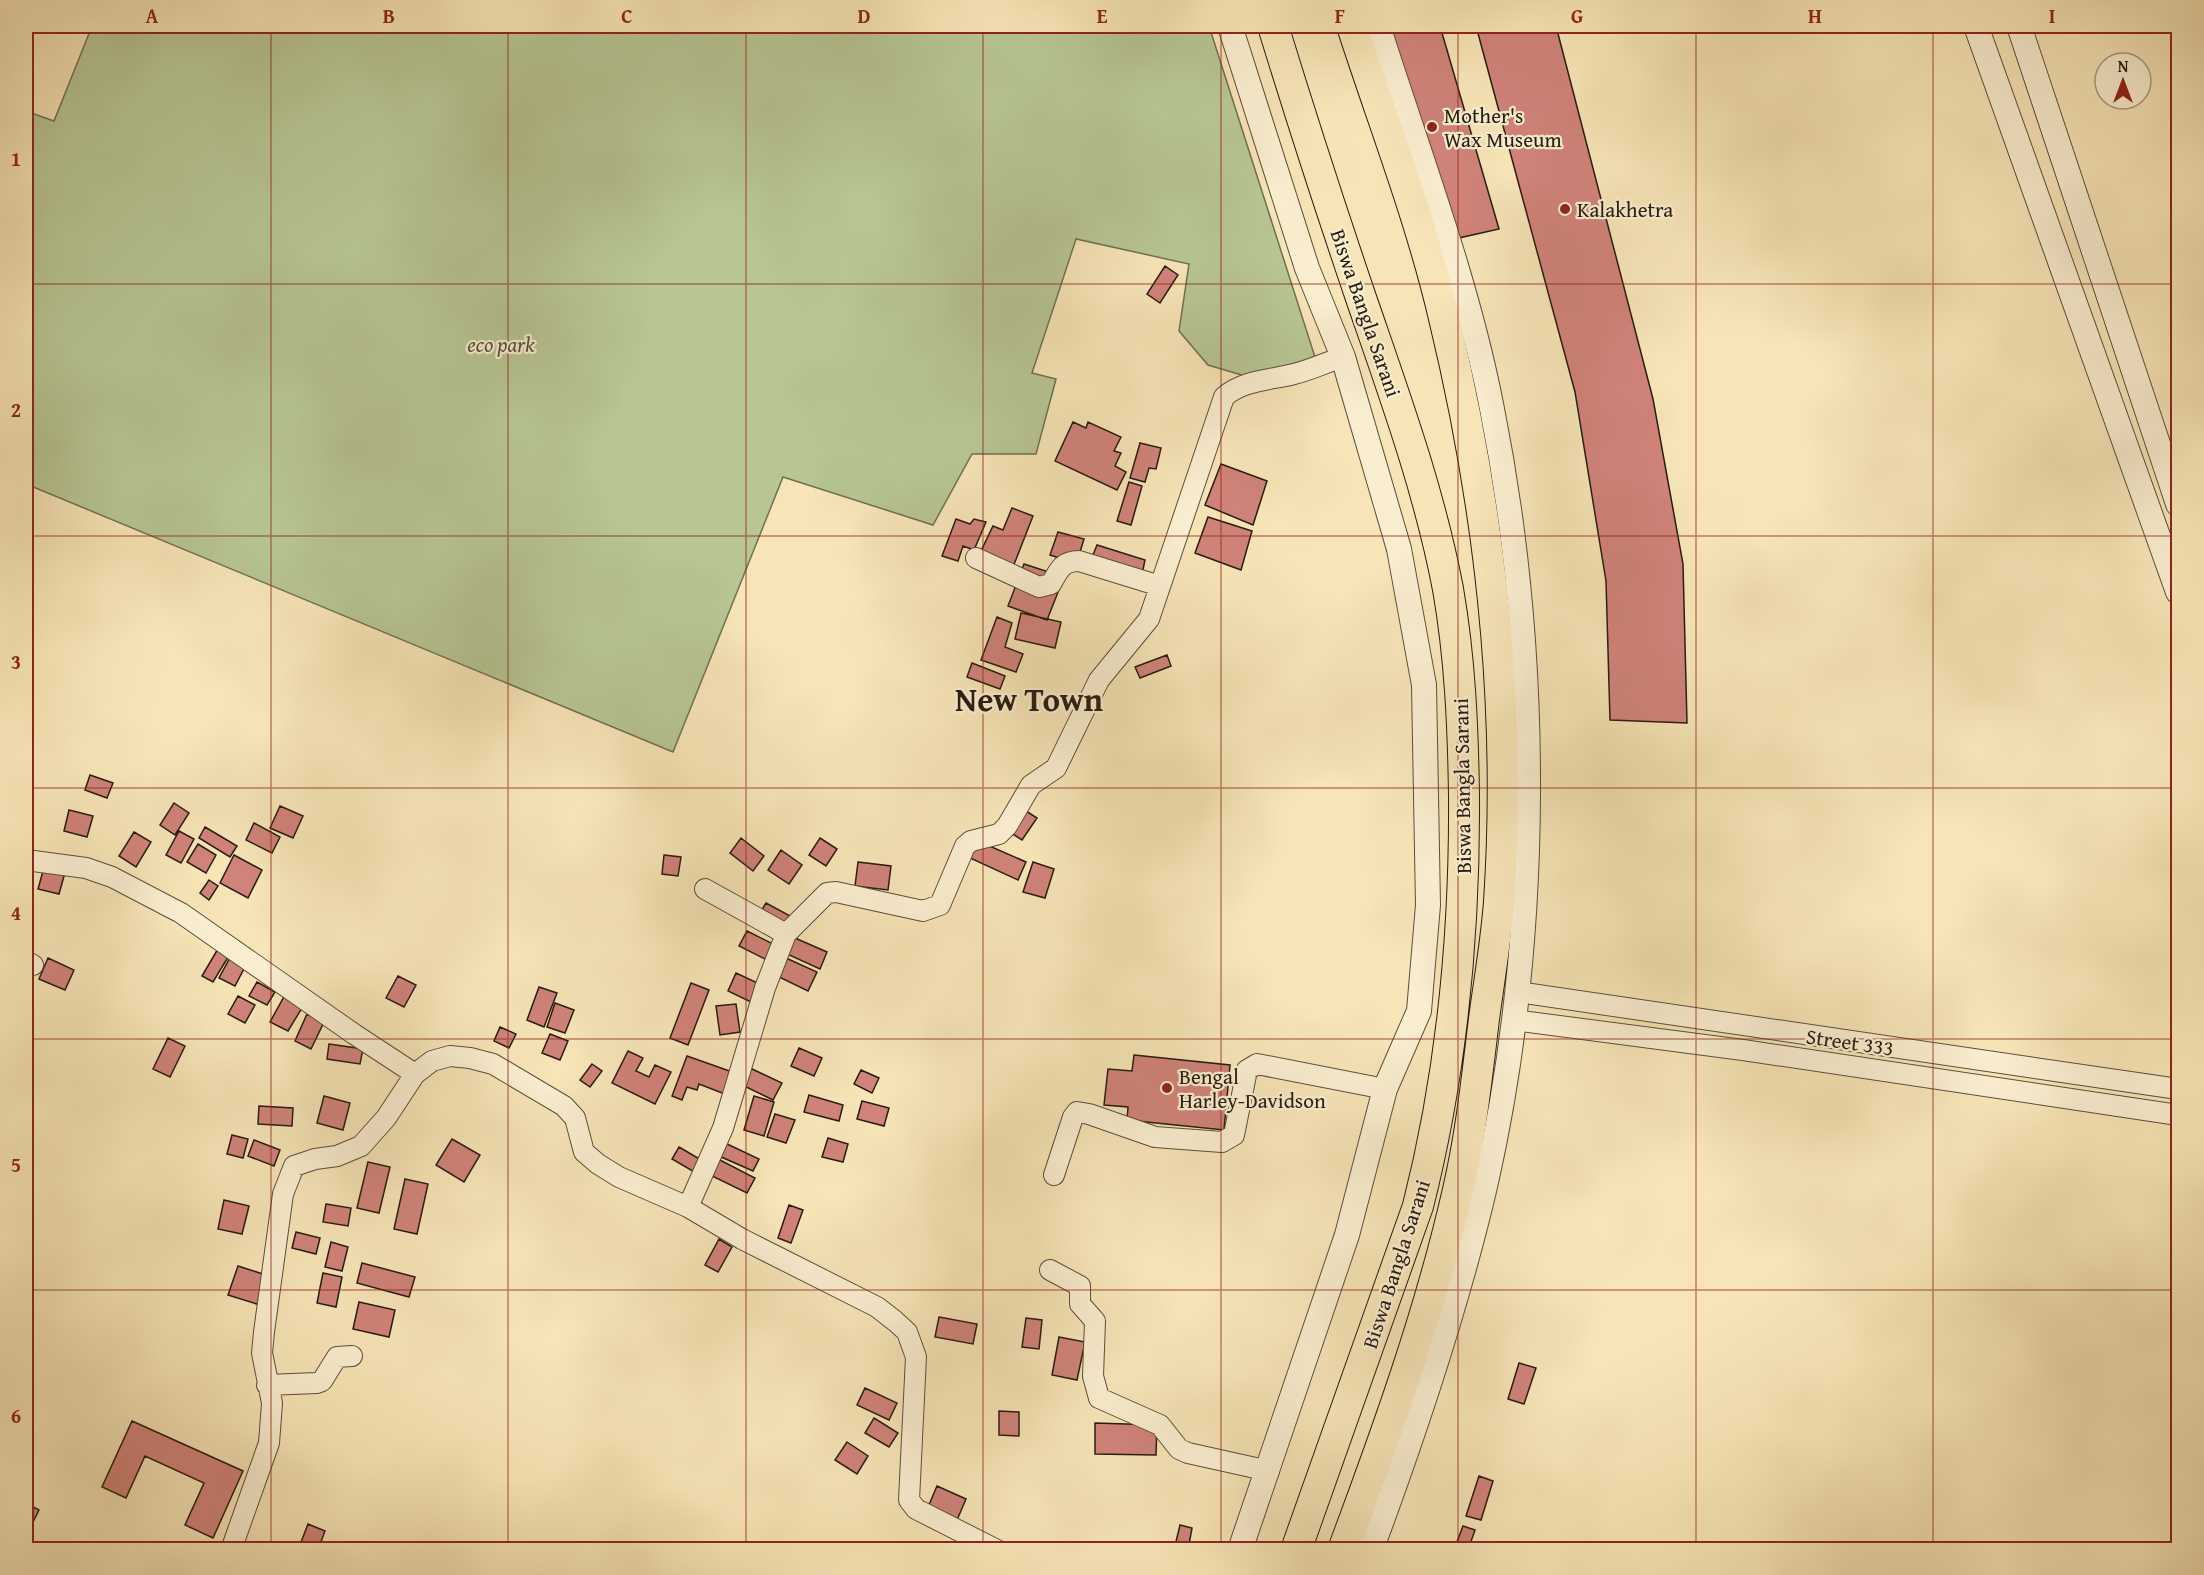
<svg xmlns="http://www.w3.org/2000/svg" width="2204" height="1575" font-family="'Gentium Book Plus',serif">
	<style>
		.green { fill: #b7c693; stroke: #6f7052; stroke-width: 1.5 }
		.building { fill: #d0837a; stroke: #271b10; stroke-width: 1.5 }
		.lines { fill: none; stroke-linecap: round; stroke-linejoin: round }
		.minor-casing { stroke: #5b4e3a; stroke-width: 22 }
		.tertiary-casing { stroke: #5b4e3a; stroke-width: 26 }
		.primary-casing { stroke: #271b10; stroke-width: 32 }
		.minor { stroke: #faeed0; stroke-width: 20 }
		.tertiary { stroke: #faeed0; stroke-width: 24 }
		.primary { stroke: #f7e5b7; stroke-width: 30 }
		.grid { fill: none; stroke: #8f2418; stroke-width: 1.5; stroke-opacity: 0.55 }
		.poi-dot { fill: #8f2418; stroke: #faeed0; stroke-width: 2 }
		.labels { text-anchor: middle; dominant-baseline: central; stroke-width: 4.5; stroke-linejoin: round; paint-order: stroke }
		.poi-label { font-size: 21px; fill: #271b10; stroke: #faeed0; text-anchor: start }
		.street-label { font-size: 21px; fill: #271b10; stroke: #faeed0 }
		.park-label { font-size: 21px; font-style: italic; fill: #524e37; stroke: #faeed0 }
		.town-label { font-size: 33px; font-weight: bold; fill: #271b10; stroke: #faeed0 }
		.neatline { fill: none; stroke: #8f2418; stroke-width: 2 }
		.grid-label { font-size: 20px; text-anchor: middle; font-weight: bold; fill: #8f2418 }
	</style>
	<rect width="100%" height="100%" fill="#f7e5b7"/>
	<filter id="stains"><feTurbulence type="fractalNoise" baseFrequency=".00333" numOctaves="4"/><feColorMatrix values="0 0 0 0 .2 0 0 0 0 .09 0 0 0 0 .02 0 0 0 .5 -.17"/></filter>
	<radialGradient id="worn" r=".72"><stop offset=".6" stop-color="#630" stop-opacity="0"/><stop offset="1" stop-color="#630" stop-opacity=".3"/></radialGradient>
	<path class="green" d="M92,26h378l19,7 3,-7h717l106,331 -60,22 -47,-14 -29,-34 10,-67 -113,-25 -44,134 24,6 -20,75h-64l-39,71 -150,-48 -110,275 -647,-268v-373l28,10z"/>
	<path class="building" d="M1362,26h78l59,203 -67,15z
		M1476,26h80l97,373 30,165 4,159 -77,-3 -4,-139 -31,-189z
		M1165,266l13,9 -18,28 -13,-9z
		M1073,422l13,6 2,-6 33,15 -7,14 7,2 -6,13 11,6 -9,18 -62,-29z
		M1140,443l21,5 -5,21 -7,-1 -4,14 -15,-4z
		M1221,464l46,17 -14,44 -48,-20z
		M1129,482l13,4 -11,39 -14,-4z
		M1012,508l21,8 -20,51 -32,-16 12,-25 10,4z
		M1208,517l44,14 -11,39 -46,-17z
		M956,519l14,5 4,-5 12,3 -12,28 -11,-4 -5,15 -16,-5z
		M1058,532l26,7 -5,16 12,5 6,-15 48,15 -5,24 -90,-29z
		M1024,564l40,13 -17,43 -39,-14z
		M1021,613l40,9 -6,26 -40,-9z
		M997,617l15,6 -7,24 18,7 -7,18 -35,-12z
		M1167,655l4,11 -31,12 -5,-11z
		M972,663l33,13 -5,13 -33,-12z
		M90,775l23,8 -6,15 -22,-8z
		M174,803l15,10 -14,22 -15,-10z
		M280,806l23,10 -10,22 -23,-10z
		M1023,809l14,9 -15,22 -14,-9z
		M69,810l24,6 -6,21 -23,-6z
		M254,823l26,14 -8,16 -26,-13z
		M205,827l32,19 -7,11 -31,-19z
		M179,831l15,8 -13,24 -15,-8z
		M134,832l17,10 -15,25 -17,-11z
		M741,838l23,18 -11,15 -23,-18z
		M820,838l17,11 -11,17 -17,-11z
		M978,841l48,21 -8,18 -48,-22z
		M198,844l18,11 -10,18 -19,-11z
		M781,850l21,15 -13,19 -21,-14z
		M234,855l28,15 -14,28 -28,-15z
		M664,855l17,2 -3,19 -16,-2z
		M858,862l33,4 -3,24 -33,-4z
		M1033,862l21,7 -9,29 -22,-6z
		M45,864l21,5 -7,25 -21,-5z
		M209,880l9,6 -9,14 -9,-7z
		M766,903l26,14 -8,14 -26,-15z
		M747,931l30,15 -8,15 -30,-15z
		M795,938l32,14 -7,17 -33,-15z
		M219,947l11,7 -17,28 -11,-6z
		M233,952l15,9 -13,25 -16,-8z
		M48,958l26,12 -9,20 -26,-11z
		M786,958l31,14 -9,19 -31,-15z
		M736,973l26,12 -9,18 -25,-12z
		M398,976l18,9 -12,22 -18,-9z
		M257,982l18,10 -8,13 -18,-9z
		M691,983l18,7 -21,55 -18,-7z
		M539,987l18,6 -13,34 -17,-7z
		M286,993l19,10 -17,28 -18,-9z
		M238,996l17,9 -10,18 -17,-9z
		M555,1003l19,7 -9,23 -18,-6z
		M736,1004l4,28 -20,3 -4,-29z
		M307,1014l17,8 -13,27 -16,-8z
		M500,1027l16,7 -7,14 -15,-7z
		M550,1034l18,7 -8,19 -18,-7z
		M168,1038l17,8 -15,31 -17,-8z
		M329,1044l34,5 -3,15 -33,-5z
		M799,1048l23,10 -8,18 -23,-10z
		M628,1051l15,7 -7,13 13,6 6,-12 16,7 -16,32 -43,-21z
		M1134,1055l96,10 -6,65 -97,-10 1,-13 -24,-2 4,-36 24,2z
		M687,1056l51,18 -8,22 -31,-12 -2,6 -10,-3 -5,13 -10,-4z
		M592,1064l10,7 -12,16 -10,-7z
		M750,1068l32,15 -9,17 -31,-15z
		M861,1070l18,8 -7,15 -18,-9z
		M809,1095l34,10 -4,16 -35,-9z
		M324,1096l26,7 -7,27 -26,-7z
		M754,1096l20,6 -10,34 -20,-6z
		M862,1101l27,7 -5,18 -27,-7z
		M259,1106l34,2 -1,18 -34,-2z
		M775,1114l20,6 -9,23 -19,-6z
		M232,1135l16,4 -5,19 -16,-4z
		M828,1138l20,6 -5,18 -21,-5z
		M452,1139l28,16 -16,27 -28,-17z
		M254,1140l26,10 -6,16 -26,-10z
		M725,1143l34,16 -6,12 -34,-15z
		M679,1147l24,14 -7,12 -24,-14z
		M718,1159l37,19 -8,15 -37,-18z
		M368,1162l22,5 -11,46 -22,-5z
		M405,1179l23,5 -11,50 -23,-5z
		M224,1200l25,6 -7,28 -24,-5z
		M326,1204l25,4 -3,18 -25,-4z
		M789,1205l14,5 -12,33 -13,-5z
		M296,1232l24,6 -4,16 -24,-6z
		M719,1239l13,8 -14,25 -13,-7z
		M331,1242l17,5 -6,24 -17,-4z
		M362,1263l53,14 -6,20 -52,-14z
		M238,1266l31,10 -9,29 -32,-10z
		M323,1273l19,4 -6,30 -19,-4z
		M359,1302l36,8 -6,27 -36,-8z
		M939,1317l38,7 -4,20 -38,-7z
		M1026,1318l16,2 -3,29 -17,-2z
		M1059,1337l26,5 -8,38 -25,-5z
		M1519,1363l17,5 -12,36 -16,-5z
		M865,1388l32,15 -8,17 -32,-15z
		M999,1411l20,1v24l-20,-1z
		M874,1418l24,15 -9,14 -24,-14z
		M132,1421l111,50 -30,67 -28,-13 19,-42 -59,-27 -19,42 -24,-11z
		M1095,1423l62,2 -1,30 -61,-1z
		M847,1442l21,14 -11,18 -22,-14z
		M1479,1476l14,5 -12,39 -15,-4z
		M937,1486l29,13 -9,21 -29,-13z
		M26,1503l13,7 -7,14 -6,-3z
		M308,1524l17,7 -7,19h-20z
		M1180,1525l12,3 -4,22h-14z
		M1463,1526l12,4 -7,20h-14z"/>
	<g class="lines">
		<g class="minor-casing">
			<path id="minor" d="M976,558l63,29 12,-3c8,-14 11,-23 28,-23l81,25
				M26,860l60,8 26,9 69,36 173,121 61,40 17,-13 18,-5 20,2 23,6 71,42 11,12 9,34 14,12 21,13 69,30 54,32 135,68 18,14 12,11 9,25 -7,143 7,9 81,41
				M705,889l81,45
				M26,961l7,4
				M1518,992l660,97
				M1514,1020l229,30 435,65
				M1054,1175l19,-58 4,-5 12,2 66,23 67,5 12,-7 13,-65 10,-6 128,25
				M688,1207l35,-79 42,-140 21,-54 41,-41 9,-1 87,19 17,-6 25,-59 6,-5 28,-7 8,-8 24,-41 25,-17 43,-88 50,-61 75,-222c19,-17 47,-17 70,-23 17,-4 33,-12 49,-17
				M1050,1270l30,16v18l15,17 -2,55 6,22 61,27 19,24 9,4 81,18
				M267,1385l50,-2 5,-2 15,-24 15,-1
				M231,1550l38,-107 3,-40 -10,-50 2,-21 19,-138 11,-28 21,-7 22,-3 24,-10 25,-28 29,-44"/>
		</g>
		<g class="tertiary-casing">
			<path id="tertiary" d="M1230,26l77,242 36,89 56,192 25,136 4,220 -9,106 -34,78 -38,146 -107,315
				M1976,26l202,566
				M2019,26l159,478
				M1371,1550c45,-121 86,-243 115,-368 55,-244 55,-527 6,-773 -25,-130 -74,-257 -114,-383"/>
		</g>
		<g class="primary-casing">
			<path id="primary" d="M1273,26c28,91 57,181 88,272 33,96 68,191 87,291 12,69 15,137 16,207 1,138 -12,276 -46,410l-122,344
				M1343,1550c44,-118 87,-237 115,-360 13,-56 19,-113 26,-171 5,-38 12,-77 15,-117 13,-196 -9,-394 -55,-584 -23,-99 -61,-196 -92,-292"/>
		</g>
		<use href="#minor" class="minor"/>
		<use href="#tertiary" class="tertiary"/>
		<use href="#primary" class="primary"/>
	</g>
	<path class="grid" d="M271,26v1524M508,26v1524M746,26v1524M983,26v1524M1221,26v1524M1458,26v1524M1696,26v1524M1933,26v1524M26,284h2152M26,536h2152M26,788h2152M26,1039h2152M26,1290h2152"/>
	<g class="poi-dot">
		<circle cx="1432" cy="127" r="6"/>
		<circle cx="1565" cy="209" r="6"/>
		<circle cx="1167" cy="1088" r="6"/>
	</g>
	<g class="labels">
		<g class="poi-label">
			<text x="1444" y="115">Mother's<tspan x="1444" dy="24">Wax Museum</tspan></text>
			<text x="1577" y="209">Kalakhetra</text>
			<text x="1179" y="1076">Bengal<tspan x="1179" dy="24">Harley-Davidson</tspan></text>
		</g>
		<g class="street-label">
			<text transform="translate(1366 313) rotate(71)">Biswa Bangla Sarani</text>
			<text transform="translate(1462 786) rotate(-91)">Biswa Bangla Sarani</text>
			<text transform="translate(1850 1042) rotate(8)">Street 333</text>
			<text transform="translate(1396 1264) rotate(-72)">Biswa Bangla Sarani</text>
		</g>
		<g class="park-label">
			<text x="501" y="344">eco park</text>
		</g>
		<g class="town-label">
			<text x="1029" y="699">New Town</text>
		</g>
	</g>
	<rect width="2204" height="1575" fill="none" stroke="#f7e5b7" stroke-width="66"/>
	<g transform="translate(2123 81)"><circle r="28" fill="#faeed0" stroke="#a69a83" stroke-width="1.5"/>
	<path d="M0-4.5L10 22L0 15L-10 22Z" fill="#8f2418"/>
	<text y="-9" font-size="16" font-weight="bold" text-anchor="middle" fill="#271b10">N</text>
	</g>
	<rect x="33" y="33" width="2138" height="1509" class="neatline"/>
	<g class="grid-label">
		<text x="152" y="23">A</text>
		<text x="389" y="23">B</text>
		<text x="627" y="23">C</text>
		<text x="864" y="23">D</text>
		<text x="1102" y="23">E</text>
		<text x="1340" y="23">F</text>
		<text x="1577" y="23">G</text>
		<text x="1815" y="23">H</text>
		<text x="2052" y="23">I</text>
		<text x="16" y="166">1</text>
		<text x="16" y="417">2</text>
		<text x="16" y="669">3</text>
		<text x="16" y="920">4</text>
		<text x="16" y="1172">5</text>
		<text x="16" y="1423">6</text>
	</g>
	<rect width="100%" height="100%" filter="url(#stains)"/>
	<rect width="100%" height="100%" fill="url(#worn)"/>
</svg>
